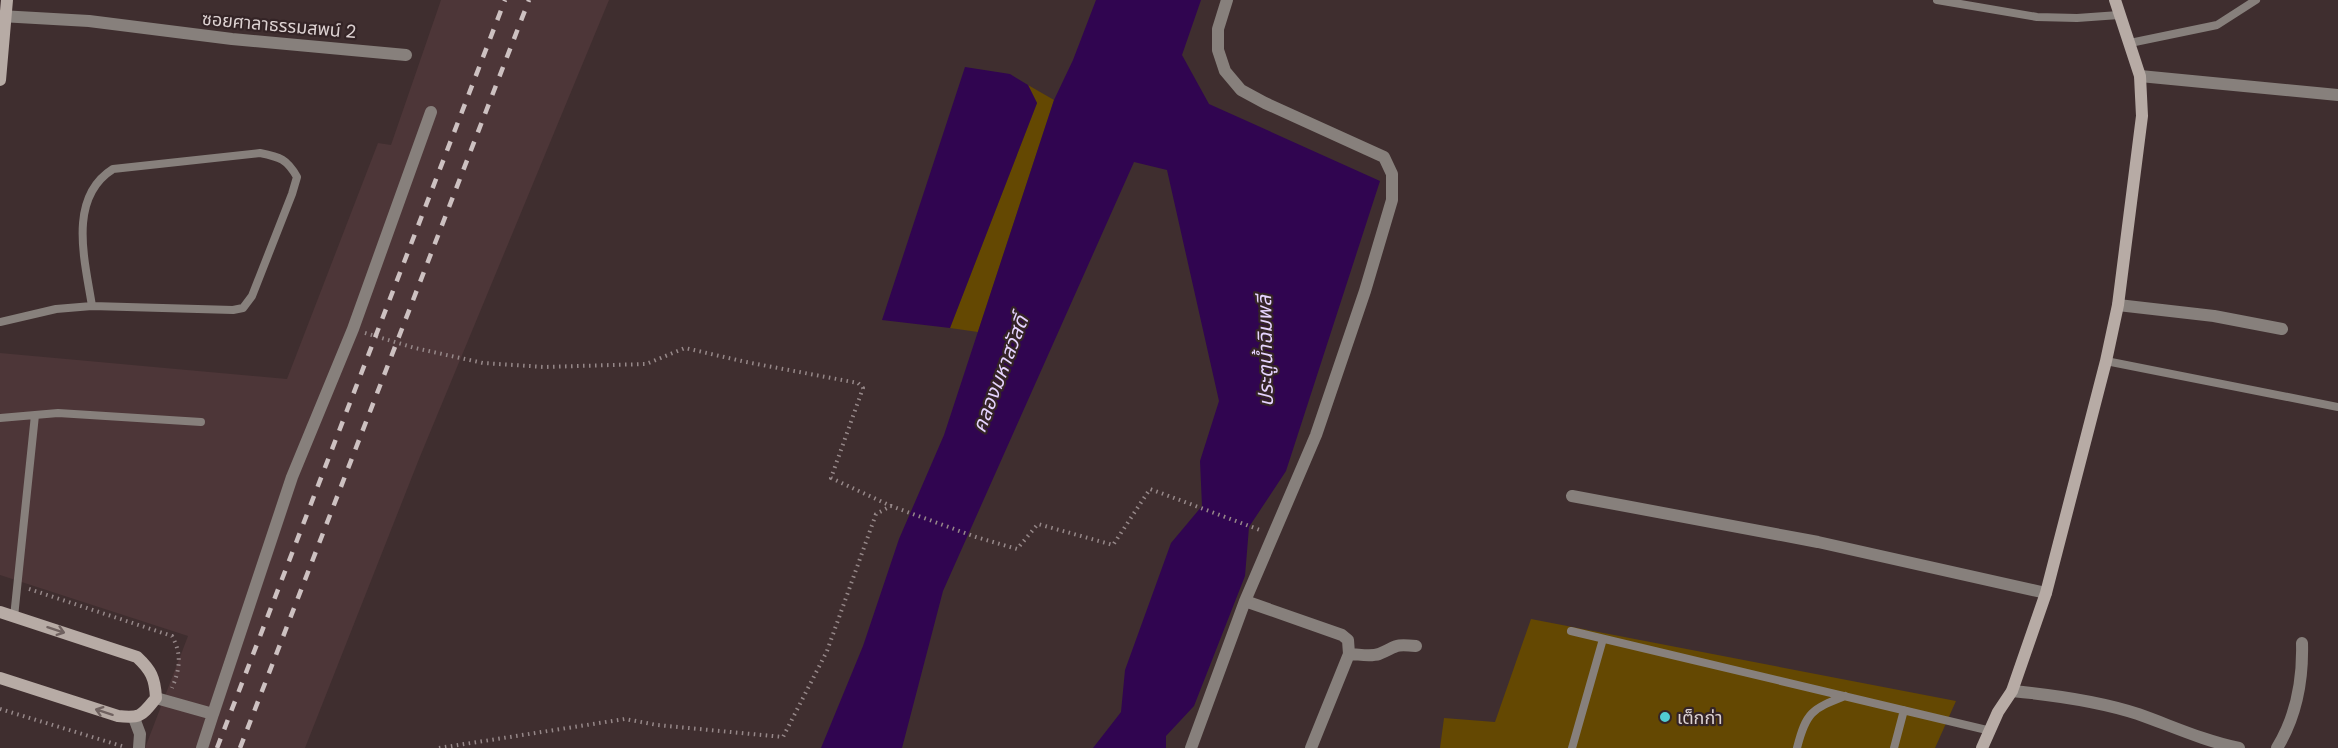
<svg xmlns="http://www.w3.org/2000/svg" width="2338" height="748" font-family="Poppins,'Noto Sans Thai',sans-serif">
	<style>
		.built { fill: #4d3638 }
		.green { fill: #644802 }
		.water { fill: #300550 }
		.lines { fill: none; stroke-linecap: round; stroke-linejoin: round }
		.path { stroke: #968889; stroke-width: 4; stroke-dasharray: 1.5 4.5; stroke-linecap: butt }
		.lane { stroke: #87807c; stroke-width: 8 }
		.street { stroke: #87807c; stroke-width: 12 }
		.secondary { stroke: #b7aba5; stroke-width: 12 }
		.rail { stroke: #cdc1c1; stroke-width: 4.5; stroke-dasharray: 10 10; stroke-linecap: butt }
		.oneway { stroke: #6f615f }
		.poi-dot { fill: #51ccd3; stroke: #342426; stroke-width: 2 }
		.labels { text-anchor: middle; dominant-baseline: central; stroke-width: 4.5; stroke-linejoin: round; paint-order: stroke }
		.street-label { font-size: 18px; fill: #ddd2d2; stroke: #342426 }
		.poi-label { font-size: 18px; fill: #ddd2d2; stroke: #342426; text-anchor: start }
		.water-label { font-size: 20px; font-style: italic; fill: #e6d4ff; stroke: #342426 }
	</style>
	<rect width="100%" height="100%" fill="#3f2e2f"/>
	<path class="built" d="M441,0h168l-190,459 -114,289h-160l43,-112 -188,-61v-222l287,26 91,-236 13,2z"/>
	<path class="green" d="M1028,85l26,15 -76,232 -28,-4 87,-225z
		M1531,619l425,82 -21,47h-495l4,-30 51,4z"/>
	<path class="water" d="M1096,0h105l-19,55 27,49 171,77 -94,290 -37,56 -4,49 -51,130 -28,30v12h-73l28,-36 4,-42 46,-127 31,-37 -2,-45 19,-60 -52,-231 -33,-8 -191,429 -41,157h-81l42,-102 36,-107 45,-104 110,-335 19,-40z
		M965,67l45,7 18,11 9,18 -87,225 -68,-8z"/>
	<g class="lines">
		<path class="path" d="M365,333l50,15 68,15 61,4 102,-3 39,-16 61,14 112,21 5,5 -32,90 60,28
			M29,589l143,47c10,18 8,33 0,52
			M0,709l125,38
			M439,748l186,-29 32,6 126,12 44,-86 49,-137 15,-8 85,31 41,12 21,-25 75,21 37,-56 110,41"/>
		<path class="lane" d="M1937,0l100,17 40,1 42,-3
			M2130,43l87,-18 39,-25
			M0,322l56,-13 36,-3 141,4 10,-2 9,-12 40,-102 5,-17c-10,-18 -17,-20 -37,-24l-147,16c-46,29 -28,92 -21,137
			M2106,361l232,46
			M0,418l58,-5 143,9
			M14,617l21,-202
			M1571,631l420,100
			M1572,748l31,-109
			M1797,748c9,-36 15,-39 48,-52
			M1894,748l10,-38"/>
		<path class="street" d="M0,16l89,5 143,18 174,16
			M2140,76l198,19
			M2118,305l96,11 68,13
			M1572,496l246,46 228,51
			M1245,601l97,34 6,5 1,14 -38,94
			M1349,654c9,0 21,3 30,0 19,-8 14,-10 37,-8
			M2012,691c42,4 86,10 126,23 34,12 66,27 101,34
			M156,698l57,16 -11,34
			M213,714l79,-237 61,-148 78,-217
			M134,718l6,16 -1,14
			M1191,748l54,-147 71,-166 49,-144 27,-91v-26l-8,-17 -119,-54 -24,-13 -16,-19 -7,-21v-21l9,-29
			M2277,748c19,-31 26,-69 25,-105"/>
		<path class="secondary" d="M0,80l7,-80
			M0,612l137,45c14,13 18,21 19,41 -14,17 -15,21 -38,18l-118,-38
			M1982,748l16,-36 14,-21 34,-98 60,-232 12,-56 24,-189 -2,-40 -25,-76"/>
		<path class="rail" d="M217,748l288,-748
			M240,748l289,-748"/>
	</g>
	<defs><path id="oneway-shaft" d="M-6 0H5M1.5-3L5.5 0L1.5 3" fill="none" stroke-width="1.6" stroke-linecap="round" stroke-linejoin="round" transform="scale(1.5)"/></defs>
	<g class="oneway">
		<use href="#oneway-shaft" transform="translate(56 630) rotate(18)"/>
		<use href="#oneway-shaft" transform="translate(104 712) rotate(-162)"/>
	</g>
	<circle class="poi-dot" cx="1665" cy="717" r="6"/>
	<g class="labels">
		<g class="street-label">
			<text transform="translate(279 25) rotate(5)">ซอยศาลาธรรมสพน์ 2</text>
		</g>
		<g class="poi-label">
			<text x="1677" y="717">เต็กก่า</text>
		</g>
		<g class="water-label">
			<text transform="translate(1265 351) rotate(-91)">ประตูน้ำฉิมพลี</text>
			<text transform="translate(1000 374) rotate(-69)">คลองมหาสวัสดิ์</text>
		</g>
	</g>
</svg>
